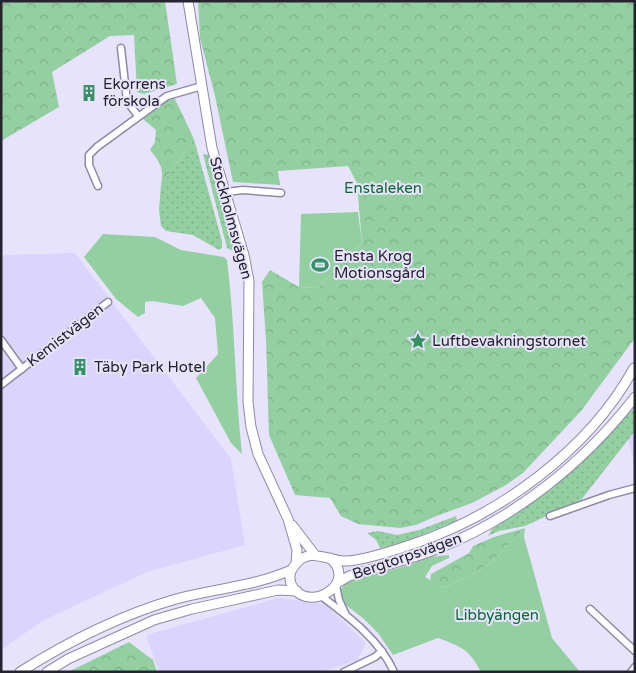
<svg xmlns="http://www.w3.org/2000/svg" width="636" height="673" font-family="'Varela Round',sans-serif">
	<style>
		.built { fill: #dbd4fc }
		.grass { fill: url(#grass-dots) }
		.forest { fill: url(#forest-crowns) }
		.green { fill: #94cfa1 }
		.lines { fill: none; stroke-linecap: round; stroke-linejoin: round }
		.street-casing { stroke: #8e89a7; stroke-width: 9 }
		.secondary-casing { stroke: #8e89a7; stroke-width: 11 }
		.street { stroke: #fff; stroke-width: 6 }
		.secondary { stroke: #fff; stroke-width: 9 }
		.labels { text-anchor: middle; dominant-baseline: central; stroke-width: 4; stroke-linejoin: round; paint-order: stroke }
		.poi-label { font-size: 15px; fill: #25232f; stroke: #e7e3fd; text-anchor: start }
		.park-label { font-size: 15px; fill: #096931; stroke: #e7e3fd }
		.street-label { font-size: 15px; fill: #25232f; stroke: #e7e3fd }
	</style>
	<defs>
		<pattern id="grass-dots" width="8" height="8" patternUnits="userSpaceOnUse" patternTransform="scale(1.25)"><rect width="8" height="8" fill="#94cfa1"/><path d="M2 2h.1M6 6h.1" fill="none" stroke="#7fb18b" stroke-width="1.8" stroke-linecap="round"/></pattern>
		<pattern id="forest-crowns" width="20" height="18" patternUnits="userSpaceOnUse" patternTransform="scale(1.25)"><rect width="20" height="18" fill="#94cfa1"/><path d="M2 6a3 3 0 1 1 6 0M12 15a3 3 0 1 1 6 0" fill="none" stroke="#7fb18b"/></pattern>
	</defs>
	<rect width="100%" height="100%" fill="#e7e3fd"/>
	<path class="built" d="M75,253l156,206 14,86 -98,27 -105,49 -41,29v-395z
		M635,431v34l-7,-26z
		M278,598l47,6 41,39 -9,17 -35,12h-163l-13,-37z"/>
	<path class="grass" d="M194,139l28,102v7l-3,2 -26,-15 -27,-4 -5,-5 -2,-16 2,-25z
		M203,154l6,1 30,99 -12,-6z
		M635,407v24l-54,69 -56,26 -26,5 -11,5 4,-7 58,-39 34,-30z
		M456,516l1,5 -61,24 -16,3 -4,-8 -9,-7 11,-2 19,4 22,-5z"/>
	<path class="forest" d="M1,1h164l12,83 -33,10 -7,-2 -3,-57 -24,1 -58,36 7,35 -58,34z
		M198,1h437v337l-54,73 -58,62 -17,12 -34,18 -38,14 -18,8 -16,3 -42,-4 -17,-8 -11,-18 -35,-3 -26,-60 -3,-95 -4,-58 8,-12 29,17 18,1 45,-45 -5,-60 -9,-17 -70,5 2,14 -47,-3 -18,-86 -15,-58z
		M174,97l20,42 -33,46c3,-16 0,-22 -11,-35l5,-8 1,-12 -13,-11 21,-17z
		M525,528l-33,34 -20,13 -29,13 -13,-7 1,-7 38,-21 4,-7 21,-9z
		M129,642l24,18 4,12h-89z"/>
	<path class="green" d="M391,163h3c3,9 10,13 12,22 -9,18 -17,21 -36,19l-6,-14 4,-12z
		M358,212l4,31 -45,45 -18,-1 2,-73z
		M103,234l52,3 26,13 43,7 3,3c8,64 8,129 15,194l-11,-11 -35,-65 22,-24 -3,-36 -14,-20 -18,8 -31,-5 -7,1v11l-7,4 -22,-18 -32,-42z
		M525,528l-1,9 28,101 28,34h-99c-12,-23 -19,-25 -43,-34l-45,17 -15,-22 -14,-14 -18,-14 -5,-11v-5l4,-5 9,-4 55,-15 20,-8 20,-2v3l-17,8 -7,11 18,11 29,-13 20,-13z"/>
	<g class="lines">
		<g class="street-casing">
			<path id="street" d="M121,48l6,53 11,15
				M98,186l-9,-21v-10l8,-8 70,-51 35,-10
				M226,192l17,-2 38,3
				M1,340l21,29
				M1,385l107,-83
				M550,516l59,-21 26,-7
				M336,586l3,14 6,13
				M321,596c28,21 59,44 73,76
				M590,609l45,42
				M344,672l31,-15 7,-6
				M631,672l4,-5"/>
		</g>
		<g class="secondary-casing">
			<path id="secondary" d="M188,1l24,147 32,107 5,26 -1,121 3,25 7,27 30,65 9,31 -1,13
				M292,525l23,30
				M330,558c28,24 -17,54 -36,31 -6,-8 -5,-17 1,-24 13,-18 31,-5 49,-4 15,1 51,-11 66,-16 89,-29 179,-95 224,-177
				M339,582l10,-6c29,-9 59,-16 88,-27 78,-31 147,-86 198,-152
				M20,672c49,-31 101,-57 156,-73 38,-10 79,-13 115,-29
				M47,672l21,-13 86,-39 38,-11 86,-19 19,1"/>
		</g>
		<use href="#street" class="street"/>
		<use href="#secondary" class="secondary"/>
	</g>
	<defs>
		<g id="building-bare" transform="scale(1.35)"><path d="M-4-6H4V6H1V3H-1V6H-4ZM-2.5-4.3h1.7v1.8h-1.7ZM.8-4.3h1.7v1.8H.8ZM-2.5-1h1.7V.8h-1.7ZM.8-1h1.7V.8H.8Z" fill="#368f65" stroke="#e7e3fd" stroke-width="2.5" paint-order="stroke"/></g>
		<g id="stadium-bare" transform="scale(1.35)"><path d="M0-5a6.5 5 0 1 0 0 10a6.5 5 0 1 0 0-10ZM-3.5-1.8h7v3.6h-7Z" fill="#368f65" stroke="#e7e3fd" stroke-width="2.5" paint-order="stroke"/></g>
		<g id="sight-bare" transform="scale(1.35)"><path d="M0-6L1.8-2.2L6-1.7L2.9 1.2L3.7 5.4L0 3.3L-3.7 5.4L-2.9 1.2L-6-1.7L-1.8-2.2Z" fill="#368f65" stroke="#e7e3fd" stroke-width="2.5" paint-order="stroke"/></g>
	</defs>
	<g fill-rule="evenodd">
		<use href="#building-bare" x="89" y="93"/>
		<use href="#stadium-bare" x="320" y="265"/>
		<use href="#sight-bare" x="418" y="341"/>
		<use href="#building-bare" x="80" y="367"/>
	</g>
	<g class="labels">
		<g class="poi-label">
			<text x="103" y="84">Ekorrens<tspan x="103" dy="17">förskola</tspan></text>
			<text x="334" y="256">Ensta Krog<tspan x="334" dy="17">Motionsgård</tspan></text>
			<text x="432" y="341">Luftbevakningstornet</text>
			<text x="94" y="367">Täby Park Hotel</text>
		</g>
		<g class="park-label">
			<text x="383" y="188">Enstaleken</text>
			<text x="497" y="615">Libbyängen</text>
		</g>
		<g class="street-label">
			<text transform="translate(231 218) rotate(75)">Stockholmsvägen</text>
			<text transform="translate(65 335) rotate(-38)">Kemistvägen</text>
			<text transform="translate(407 556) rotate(-19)">Bergtorpsvägen</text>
		</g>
	</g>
	<rect width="636" height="673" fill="none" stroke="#25232f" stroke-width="5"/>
</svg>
